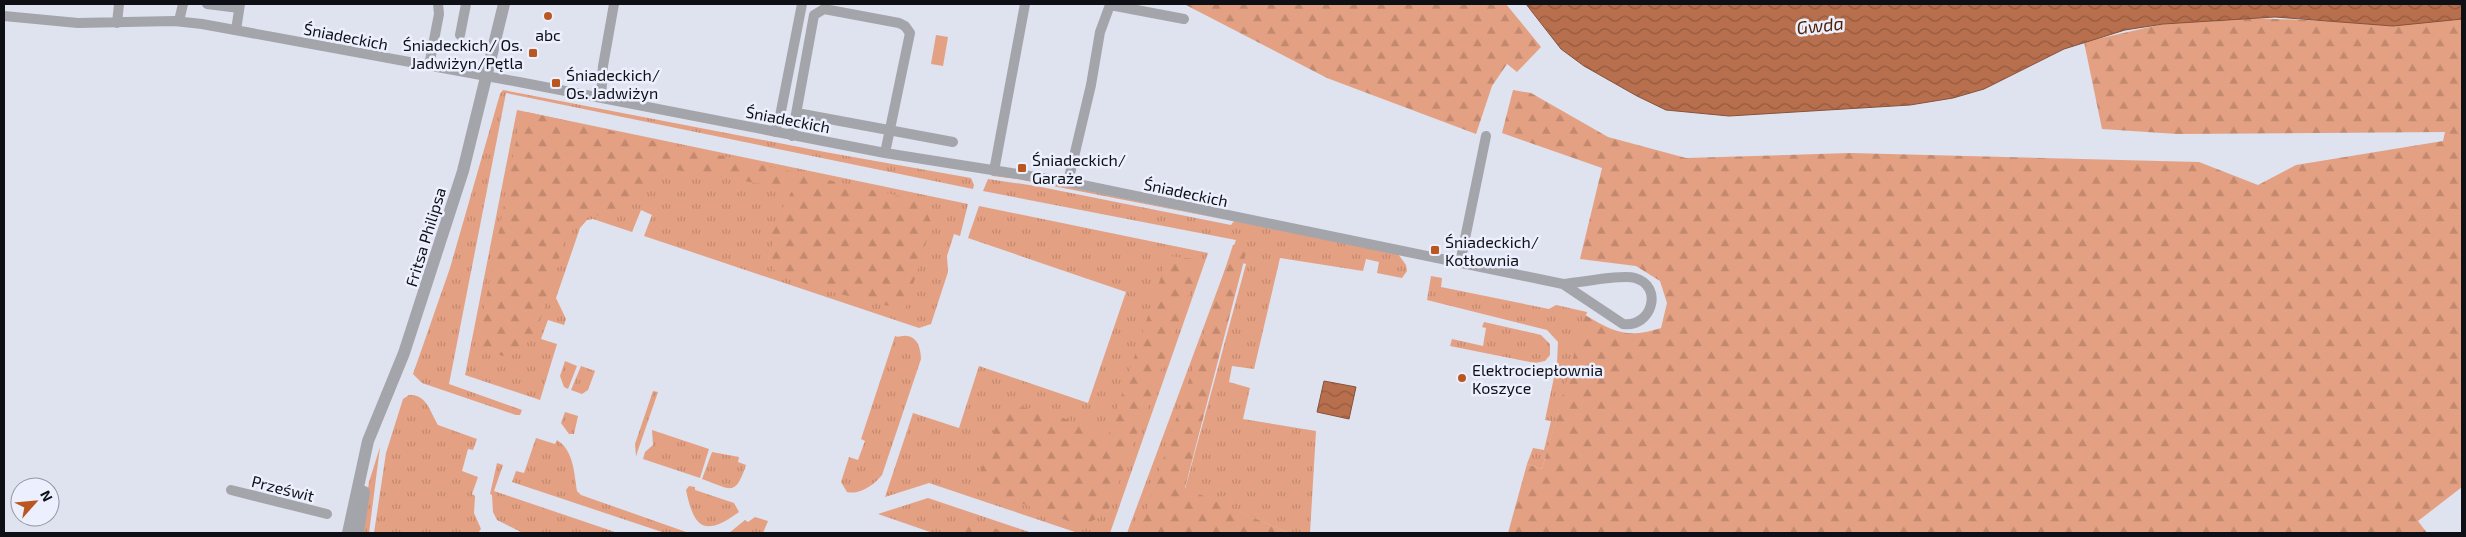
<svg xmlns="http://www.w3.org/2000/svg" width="2466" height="537" font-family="'Exo 2',sans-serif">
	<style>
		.grass { fill: url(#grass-tufts) }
		.forest { fill: url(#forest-firs) }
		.park { fill: #e4a082 }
		.water { fill: url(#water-waves); stroke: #85523c }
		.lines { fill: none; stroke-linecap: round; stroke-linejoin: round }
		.minor { stroke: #a4a5ab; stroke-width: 10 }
		.tertiary { stroke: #a4a5ab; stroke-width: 12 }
		.poi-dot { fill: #ba5620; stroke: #eceffd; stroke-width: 2 }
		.labels { text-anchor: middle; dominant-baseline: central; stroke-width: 5; stroke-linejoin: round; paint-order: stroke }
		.poi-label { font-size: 16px; fill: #0f1015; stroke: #eceffd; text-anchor: start }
		.street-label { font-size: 16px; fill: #0f1015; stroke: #eceffd }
		.water-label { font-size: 18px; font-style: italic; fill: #4f2006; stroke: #eceffd }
	</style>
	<defs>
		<pattern id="grass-tufts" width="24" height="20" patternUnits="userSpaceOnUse" patternTransform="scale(1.25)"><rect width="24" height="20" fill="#e4a082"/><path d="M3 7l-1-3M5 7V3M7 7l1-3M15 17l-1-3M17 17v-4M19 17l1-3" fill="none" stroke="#c2896f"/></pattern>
		<pattern id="forest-firs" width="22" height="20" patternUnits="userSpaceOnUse" patternTransform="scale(1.25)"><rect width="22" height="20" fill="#e4a082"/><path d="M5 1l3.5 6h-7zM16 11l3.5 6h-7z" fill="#c2896f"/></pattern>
		<pattern id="water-waves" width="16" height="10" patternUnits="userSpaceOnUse" patternTransform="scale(1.25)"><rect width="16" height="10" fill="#b86f4d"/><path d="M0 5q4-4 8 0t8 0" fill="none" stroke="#945a3f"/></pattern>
	</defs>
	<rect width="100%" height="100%" fill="#dfe2ef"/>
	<path class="grass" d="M503,90l322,62 146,26 3,7 -1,4 -467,-96 -57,291 73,26 -2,5h-4l-94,-32 -9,-9 37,-106 50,-174z
		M517,110l451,94 -8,32 -6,-2 -7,22 1,16 -17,52 -12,4 -275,-92 8,-21 -11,-5 -9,22 -39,-13 -6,1 -7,8 -24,70 10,21 -2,6 -16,-5 -7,19 16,5 -17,56 -75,-25z
		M995,175l40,5 192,40 -210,-41 -24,-3z
		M988,179l48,7 195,39 3,-4 164,33 8,11 1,6 -5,7 -25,-5 2,-11 -13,-3 -3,12 -83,-13 -26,111 -22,-3 -3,16 21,6 -7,31 73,12 -6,102h-21l-104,-44 61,-225 -11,-3 -94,272h-14l109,-293 -253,-49z
		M979,206l229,47 -98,280h-32l-149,-50 -44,14 28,-84 46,15 20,-62 109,37 38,-111 -158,-54z
		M1431,276l11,2 -1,9 108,22 7,-4 31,7 -45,157 -15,-5 6,-16 11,2 7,-29 -6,-1 12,-57 1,-21 -11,-12 -120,-30z
		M1484,322l57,13 9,9v11l-5,6 -10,2 -85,-17 2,-7 31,7 3,-18 -4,-1z
		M895,336c4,2 7,-1 12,0 11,1 14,14 14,23l-39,116c-8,10 -22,20 -35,17l-6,-10 8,-25 9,3 7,-19 -4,-2z
		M565,361l12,5 -9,23 -4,-2 -4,-11z
		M581,366l14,5 -7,19 -6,4 -11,-4z
		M653,391l5,1 -22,64 -1,-12z
		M409,395c18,-1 21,17 29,30l39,14 -4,11 -5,-1 -6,22 16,6 -6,17 3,2 -1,17 7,16 -3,4h-104l12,-80 17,-54z
		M565,412l13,4 -4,18h-5l-8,-11z
		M652,430l57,19 -9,29 -57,-19 2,-7 8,-7z
		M536,438l19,6 2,-4c17,11 17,33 20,51l4,4 108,38h-24l-153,-51 4,-11 8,2z
		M380,447l-11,86h-8l8,-51z
		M712,452l27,5 -1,5 8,3c-11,33 -15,24 -44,14z
		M497,463l6,2 -9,26 124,42h-95l-26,-13 -4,-8 -1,-17 -2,-1z
		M689,486l6,1v3l39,13 5,9c-34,25 -45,17 -53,-22z
		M928,498l104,35h-99l-55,-19z
		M755,517l13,4 -5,12h-34l16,-13 3,2z"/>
	<path class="forest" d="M1184,4h322l35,43 -24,25 -10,-8 -15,22 -16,48 -149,-56z
		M2462,5v482l-44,34 9,12h-919l19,-69 15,5 43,-154c29,17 42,24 76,13l6,-25 -7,-22 -24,-15 -56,-7 22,-91 -100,-35 11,-43 18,3 77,44 78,21 164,-5 349,9 59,23 38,-20 147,-24 2,-9 -268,2 -75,-5 -18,-87 114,-26 158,6z
		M527,112l394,89 11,23 -27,86 -89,-22 -44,-19v-41l21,-39 -128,-21 -51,49 -30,-3 -18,22 -31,101 -32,19 -26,-9 41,-216z
		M1233,245l14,4 -62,239 104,45h-150z
		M1168,256l34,4 -95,254 -26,12 -105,-40 26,-80 39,3 67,27z
		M966,518l41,15h-46z"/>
	<path class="park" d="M936,35l12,2 -5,29 -12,-2z"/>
	<path class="water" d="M1526,4h936v15l-69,7 -118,-9 -112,7 -38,6 -61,19 -80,40 -31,9 -43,7 -181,11 -63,-6 -29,-14 -53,-30 -23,-17z
		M1324,381l32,6 -7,32 -32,-7z"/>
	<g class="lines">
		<path class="minor" d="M207,4l32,4
			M4,16l74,7 96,-2 28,3 317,58 366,71 183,29 495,102c16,-1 59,-10 72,-6 29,8 17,50 -12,46l-60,-40
			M179,21l4,-17
			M117,23l2,-19
			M236,30l4,-26
			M460,35l6,-31
			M429,66l10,-52 -1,-10
			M601,98l2,-32 11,-62
			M797,113l156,29
			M775,132l5,-16 22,-112
			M792,136l22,-121 10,-6 75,14 6,3 5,7 -25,120
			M994,171l31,-167
			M1068,182l23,-97 9,-53 10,-27 74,14
			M1460,263l26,-127
			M231,490l96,24"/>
		<path class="tertiary" d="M348,533l20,-92 36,-88 59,-182 41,-167
			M358,533l6,-41"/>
	</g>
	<g class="poi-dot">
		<circle cx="548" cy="16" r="5"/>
		<rect x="528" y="48" width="10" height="10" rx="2.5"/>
		<rect x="551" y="78" width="10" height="10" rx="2.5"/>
		<rect x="1017" y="163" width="10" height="10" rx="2.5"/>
		<rect x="1430" y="245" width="10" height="10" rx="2.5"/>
		<circle cx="1462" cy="378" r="5"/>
	</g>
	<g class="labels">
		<g class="poi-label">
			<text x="548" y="34" text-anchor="middle">abc</text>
			<text x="523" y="44" text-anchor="end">Śniadeckich/ Os.<tspan x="523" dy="18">Jadwiżyn/Pętla</tspan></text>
			<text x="566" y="74">Śniadeckich/<tspan x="566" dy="18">Os. Jadwiżyn</tspan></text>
			<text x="1032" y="159">Śniadeckich/<tspan x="1032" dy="18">Garaże</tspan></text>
			<text x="1445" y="241">Śniadeckich/<tspan x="1445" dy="18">Kotłownia</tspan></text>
			<text x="1472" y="369">Elektrociepłownia<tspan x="1472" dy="18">Koszyce</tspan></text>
		</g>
		<g class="street-label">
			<text transform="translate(346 36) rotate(11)">Śniadeckich</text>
			<text transform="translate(788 119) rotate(11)">Śniadeckich</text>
			<text transform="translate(1186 192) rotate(12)">Śniadeckich</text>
			<text transform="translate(425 237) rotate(-73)">Fritsa Philipsa</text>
			<text transform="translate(283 488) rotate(14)">Prześwit</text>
		</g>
		<g class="water-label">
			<text transform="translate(1820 25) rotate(-6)">Gwda</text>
		</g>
	</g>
	<rect width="2466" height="537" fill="none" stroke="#0f1015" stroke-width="10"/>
	<g transform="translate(35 502) rotate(63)"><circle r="24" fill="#eceffd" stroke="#9496a0"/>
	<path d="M0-4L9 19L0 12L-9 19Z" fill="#ba5620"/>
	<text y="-8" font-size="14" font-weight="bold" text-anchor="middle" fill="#0f1015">N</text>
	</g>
</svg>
